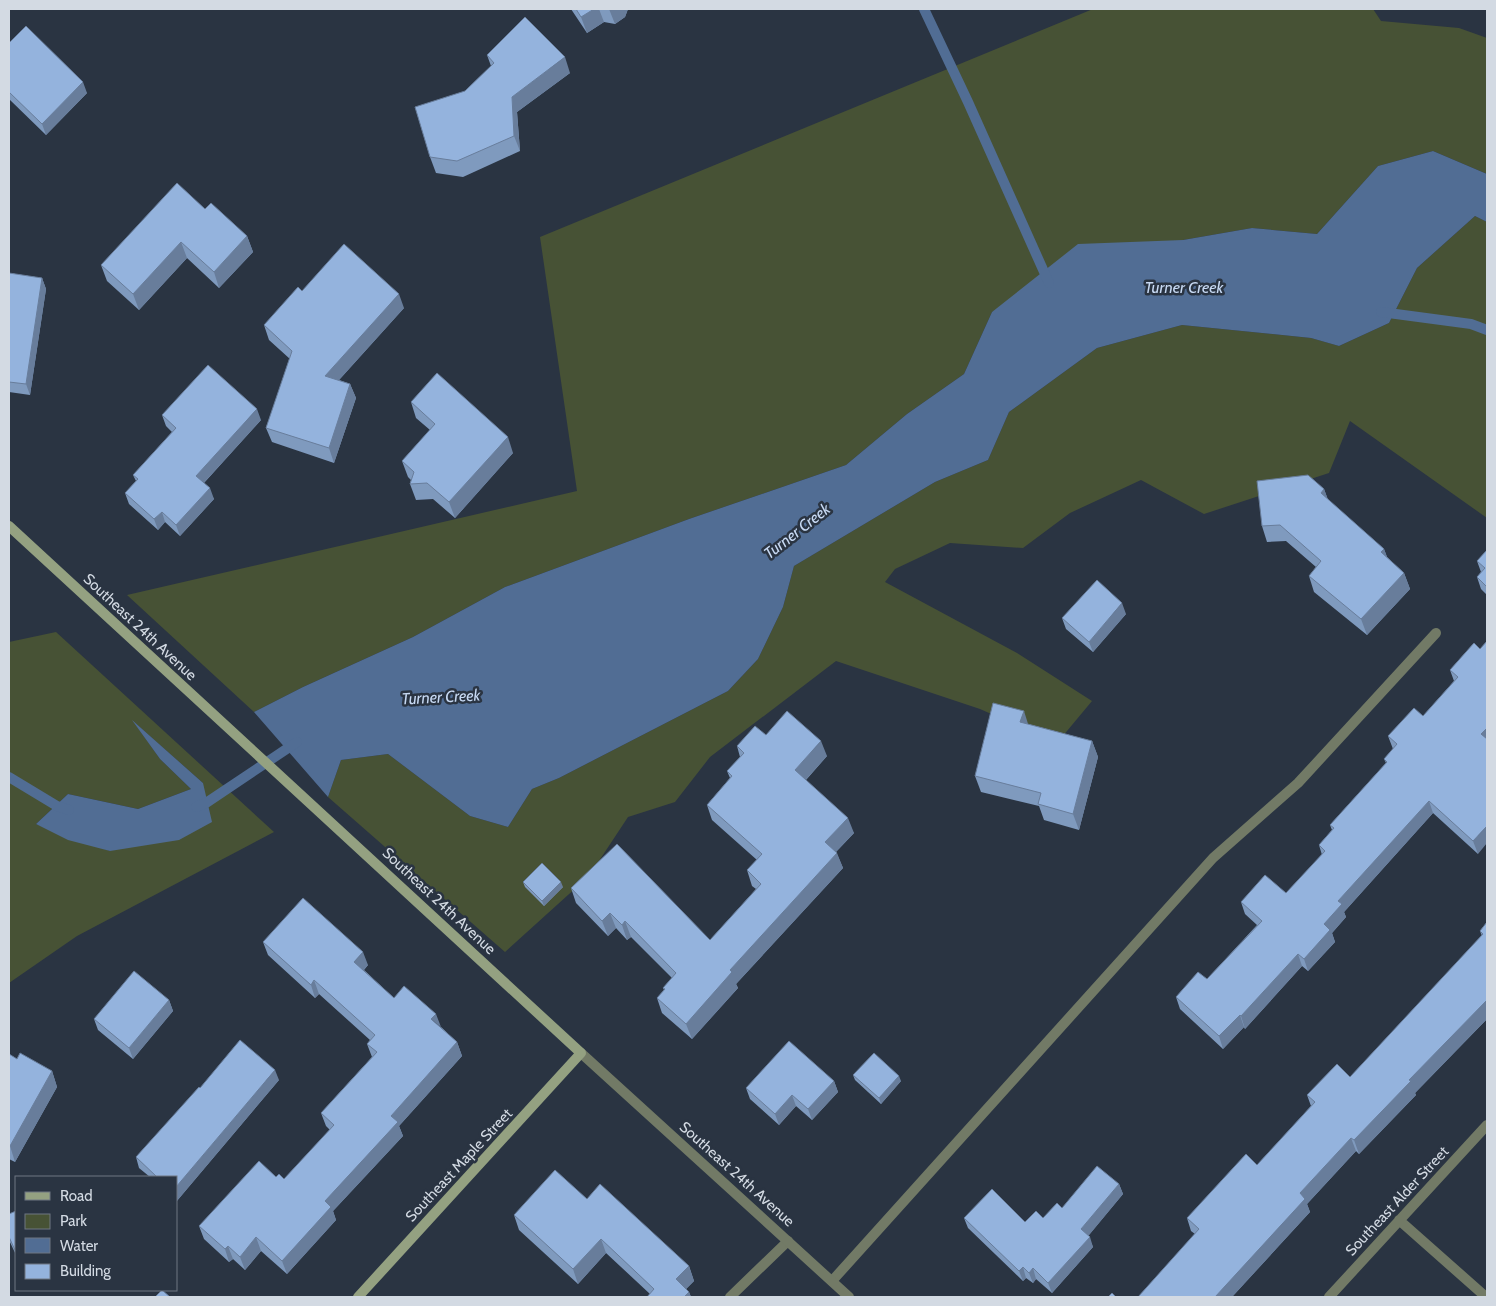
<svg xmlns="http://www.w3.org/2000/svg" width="1496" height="1306" font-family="Cabin,sans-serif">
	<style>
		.green { fill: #475235; fill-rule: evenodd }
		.water { fill: #516d94 }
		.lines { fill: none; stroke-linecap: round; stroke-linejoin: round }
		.stream { stroke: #516d94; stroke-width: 10 }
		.lane { stroke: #727a66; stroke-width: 10 }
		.street { stroke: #727a66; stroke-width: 10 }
		.secondary { stroke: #94a181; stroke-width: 10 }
		.wall { fill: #7f9abe }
		.shaded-wall { fill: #687d9b }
		.building { fill: #94b3dd; stroke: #687d9b }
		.labels { text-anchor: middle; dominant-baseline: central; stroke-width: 5; stroke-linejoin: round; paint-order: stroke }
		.street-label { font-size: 15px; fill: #d3dae3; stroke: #2a3442 }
		.water-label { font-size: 16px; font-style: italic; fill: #c7d9f3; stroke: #2a3442 }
	</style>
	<rect width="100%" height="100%" fill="#2a3442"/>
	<path class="green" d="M1093,9h280l8,12 78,7 28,10v136l-54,-23 -55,15 -61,68 -65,-6 -69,12 -191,72 -28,62 -57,40 -61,51 -157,54 -184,68 -92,50 -110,50 -49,25 -127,-117 450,-104 -37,-254z
		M1475,216l12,6v296l-137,-97 -21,52 -125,41 -63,-34 -71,33 -47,35 -73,-5 -55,26 -10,13 132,71 75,48 -35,42 -77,-34 -144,-48 -126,96 -35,45 -47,15 -39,59 -84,76 -177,-155 13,-37 47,-6 82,62 38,11 24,-38 27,-11 169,-87 30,-32 25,-52 11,-41 141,-84 53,-22 21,-48 88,-64 85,-23 129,13 28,8 50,-23 28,-55z
		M56,632l218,200 -197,104 -68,47v-341zM134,722l69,61 -93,68 -74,-27 32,-30 70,15 53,-20 -31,-30z"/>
	<path class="water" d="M1433,151l54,23v48l-12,-6 -58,52 -28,55 -50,23 -28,-8 -129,-13 -85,23 -88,64 -21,48 -53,22 -141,84 -11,41 -25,52 -30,32 -169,87 -27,11 -24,38 -38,-11 -82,-62 -47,6 -13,37 -74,-85 49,-25 110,-50 92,-50 184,-68 157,-54 61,-51 57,-40 28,-62 86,-68 105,-4 69,-12 65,6 61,-68z
		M132,720l71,63 9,39 -33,18 -69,11 -42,-11 -32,-16 32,-30 70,15 53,-20 -31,-30z"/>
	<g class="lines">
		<path class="stream" d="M924,9l44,93 81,181
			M1381,312l90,12 16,6
			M9,777l48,29 12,4
			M196,807l10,-4 91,-61"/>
		<path class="lane" d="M832,1281l381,-423 85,-75 138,-150
			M730,1297l58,-56"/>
		<path class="street" d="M581,1053l268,244
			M1399,1220l87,77
			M1329,1297l158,-172"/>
		<path class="secondary" d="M9,526l572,527 -223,244"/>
	</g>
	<path class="wall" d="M571,9h57l-3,8 -10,7 -11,-2 -17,11z
		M9,43l78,50 -41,42 -37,-36z
		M487,55l83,18 -53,39 3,39 -57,26 -27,-4 -6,-16 35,-66 26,-25z
		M205,209l42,27 6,16 -34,36 -32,-30 -48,52 -32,-29 -6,-16z
		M9,273l33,5 4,11 -16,106 -21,-3z
		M302,291l102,17 -65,72 11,4 6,14 -22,65 -62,-21 -6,-14 24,-69 -21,-19 -5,-15z
		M411,402l102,51 -58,65 -22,-19 -17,1 -6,-16 1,-4 -3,-3 -6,-16 28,-31 -14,-12z
		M162,415l99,5 -57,63 10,16 -34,37 -15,-14 -7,8 -29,-26 -4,-11 11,-12 -3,-6 39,-43 -6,-6z
		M1324,489l4,11 56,49 3,8 17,16 6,16 -43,46 -53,-43 -5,-16 7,-9 -30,-26 -19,1 -5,-16z
		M1487,550v45l-6,-6 -4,-12 4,-5 -4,-11z
		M1126,614l-33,38 -27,-23 -4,-11z
		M1474,643l4,211 -45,-41 -89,99 2,5 -14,16 3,9 -27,29 -6,-5 -57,63 -1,-2 -21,22 -43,-40 -4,-12 31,-18 50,-54 -12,-11 -4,-12 45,-9 36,-38 -3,-10 13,-15 -2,-5 56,-62 -2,-4 9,-10 -5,-13 35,-20 31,-35 -4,-11z
		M1028,724l64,17 6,16 -19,73 -35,-10 -5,-14 -58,-14 -6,-16z
		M766,735l61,21 -21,24 48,53 -18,19 7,16 -107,116 2,4 -46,51 -30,-26 -5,-15 7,-8 -1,-2 9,-10 -41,-41 -4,3 -11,-12 -8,8 -32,-33 -5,-15 139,52 46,-51 -4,-3 -5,-16 10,-10 -45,-40 -5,-15 23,-27 -3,-7 13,-14 -3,-11z
		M523,882l40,5 -19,19 -19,-19z
		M1487,922v97l-72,74 1,2 -57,59 -3,-3 -49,53 3,8 -78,85h-94l57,-63 -4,-3 -4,-13 70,-53 54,-59 -4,-11 43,-18 132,-141 -2,-5z
		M263,942l105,23 -4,5 30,28 47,29 16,15 5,14 -63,70 4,10 -70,75 3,9 -49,54 -26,-23 -16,19 -12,-11 -4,3 -25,-23 -5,-13 77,-49 8,2 46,-49 -4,-4 -5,-13 51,-56 -5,-13 3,-4 -51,-46 -4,4 -47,-43z
		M169,1000l4,11 -40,48 -35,-29 -4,-11z
		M9,1054l8,5 35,12 5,16 -42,75 -6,-3z
		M853,1075l48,6 -20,23 -26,-24z
		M279,1080l-103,122v-25h-26l-11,-9 -3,-11 64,-69z
		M834,1081l4,11 -26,28 -16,-14 -17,19 -29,-26 -4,-11z
		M1119,1184l4,10 -35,42 5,11 -41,46 -16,-14 -3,4 -7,-5 -3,3 -55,-53 -4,-10 61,4 18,-4 19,-10z
		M587,1199l102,67 5,15 -8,8 3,3 2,5h-44l3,-3 -44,-41 -28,31 -59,-54 -5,-15z
		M16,1211v44l-7,-15v-26z"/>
	<path class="shaded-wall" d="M594,9h5l5,13 -17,11 -6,-16z
		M609,9h19l-3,8 -10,7z
		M565,57l5,16 -53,39 3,39 -6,-15 -2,-39z
		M83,82l4,11 -41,42 -4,-11z
		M247,236l6,16 -34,36 -5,-16z
		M181,242l6,16 -48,52 -6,-16z
		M42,278l4,11 -16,106 -4,-11z
		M399,294l5,14 -74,82 -5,-14z
		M350,384l6,14 -22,65 -5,-15z
		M257,409l4,11 -61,67 -4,-11z
		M508,437l5,16 -58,65 -6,-16z
		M210,488l4,11 -34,37 -4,-11z
		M1324,489l6,16 -9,-12z
		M162,512l3,10 -7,8 -4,-11z
		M1384,549l6,16 -9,-13z
		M1404,573l6,16 -43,46 -6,-16z
		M1122,603l4,11 -33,38 -4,-10z
		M1024,711l5,16 -9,-5z
		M1487,728v16l-6,-10z
		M821,741l6,15 -26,29 -6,-15z
		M1092,741l6,16 -19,73 -6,-16z
		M1429,801l4,12 -89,99 2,5 -14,16 3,9 -27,29 -4,-12 34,-58z
		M848,818l6,15 -23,24 -6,-15z
		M1487,826v17l-9,11 -5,-13z
		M837,853l6,15 -107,116 2,4 -46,51 -6,-15 44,-54z
		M561,882l2,5 -19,19 -2,-5z
		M610,913l6,15 -8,8 -6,-15z
		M625,921l6,16 -4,3 -5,-15z
		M363,952l5,13 -9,10 -5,-13z
		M1298,954l4,12 -57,63 -4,-13z
		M314,980l5,14 -4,4 -4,-13z
		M169,1000l4,11 -40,48 -4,-11z
		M1487,1000v19l-72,74 1,2 -57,59 -5,-14 55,-60z
		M436,1014l5,13 -10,-8z
		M1240,1015l4,12 -21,22 -4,-13z
		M457,1042l5,14 -63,70 4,10 -70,75 3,9 -49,54 -5,-13 43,-60 66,-85z
		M275,1070l4,10 -103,122v-15z
		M52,1071l5,16 -42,75 -5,-16z
		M899,1076l2,5 -20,23 -2,-6z
		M834,1081l4,11 -26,28 -4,-11z
		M792,1095l4,11 -17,19 -4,-11z
		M1351,1138l5,13 -49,53 3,8 -78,85h-17l85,-104z
		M1119,1184l4,10 -38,46 -4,-11z
		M256,1237l5,14 -16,19 -5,-13z
		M1090,1237l3,10 -41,46 -4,-10z
		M601,1239l5,14 -28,31 -5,-15z
		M228,1246l5,13 -4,3 -4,-13z
		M689,1266l5,15 -13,13 -5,-15z
		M1023,1267l3,11 -3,3 -4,-10z
		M1033,1268l3,11 -3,4 -4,-10z
		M689,1292l2,5h-7z"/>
	<path class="building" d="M576,9h18l-13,8z
		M525,17l40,40 -53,40 2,39 -57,25 -27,-4 -15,-50 50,-16 29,-28 -7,-8z
		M26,26l57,56 -41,42 -33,-32v-49z
		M177,183l28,26 6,-6 36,33 -33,36 -33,-30 -48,52 -32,-29z
		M344,244l55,50 -74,82 25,8 -21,64 -63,-20 26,-77 -28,-26 34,-38 4,4z
		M9,273l33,5 -16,106 -17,-2z
		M208,365l49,44 -61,67 14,12 -34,37 -14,-13 -8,7 -29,-26 13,-14 -5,-4 43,-47 -14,-13z
		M437,373l71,64 -59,65 -22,-19 -17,1 4,-12 -12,-11 33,-37 -24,-22z
		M1308,475l16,14 -3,4 63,56 -3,3 23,21 -43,46 -52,-43 12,-15 -41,-36 -18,1 -5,-45z
		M1487,550v37l-10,-10 8,-9 -8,-7z
		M1097,580l25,23 -33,39 -27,-24z
		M1487,641v87l-6,6 6,5v87l-14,15 -44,-40 -91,100 4,3 -18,20 6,6 -26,29 -6,-5 -57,62 -1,-1 -21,21 -43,-39 22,-25 9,7 55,-58 -21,-19 24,-27 21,18 39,-42 -6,-6 15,-17 -4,-3 57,-63 -3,-3 13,-15 -9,-8 26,-28 9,8 35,-39 -8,-7 24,-27 6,6z
		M993,703l31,8 -4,11 72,19 -19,73 -35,-10 3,-11 -66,-17z
		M787,711l34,30 -26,29 53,48 -23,24 12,11 -107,117 2,2 -46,52 -29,-26 8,-9 -2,-1 13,-15 -51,-52 -3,4 -12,-12 -8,8 -31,-33 46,-44 93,96 51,-56 -14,-14 15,-16 -55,-49 25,-29 -5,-5 17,-18 -7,-7 18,-20 11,9z
		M542,863l19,19 -19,19 -19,-19z
		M303,898l60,54 -9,10 40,36 10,-12 32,28 -5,5 26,23 -66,74 7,6 -73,79 6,6 -49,54 -26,-24 -16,20 -12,-11 -3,3 -26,-23 60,-65 17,16 3,-3 5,5 50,-54 -13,-12 56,-61 -10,-8 8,-9 -61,-55 -3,5 -48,-43z
		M1487,922v78l-78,80 2,1 -57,59 -3,-2 -51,55 5,6 -90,98h-77l61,-68 -12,-11 59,-64 11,11 58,-63 -8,-7 30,-31 13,13 133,-143 -3,-3z
		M134,971l35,29 -40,48 -35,-29z
		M240,1040l35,30 -99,117v-10h-19l-21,-20 63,-70 1,1z
		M789,1041l45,40 -26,28 -16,-14 -17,19 -29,-26z
		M20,1053l32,18 -42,75h-1v-92l8,5z
		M874,1053l25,23 -20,22 -26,-23z
		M1097,1166l22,18 -38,45 9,8 -42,46 -15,-15 -4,5 -6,-6 -4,4 -55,-53 28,-29 33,33 11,-11 7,7 14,-15 5,5z
		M555,1170l32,29 13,-15 89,82 -13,13 13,13 -5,5h-37l7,-8 -53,-50 -28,30 -59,-54z
		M16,1211v38l-1,1 -6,-13v-23z
		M162,1290l8,7h-15z
		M1112,1293l4,4h-8z"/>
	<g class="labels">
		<g class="street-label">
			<text transform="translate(140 627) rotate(43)">Southeast 24th Avenue</text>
			<text transform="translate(439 901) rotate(43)">Southeast 24th Avenue</text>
			<text transform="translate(459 1165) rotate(-47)">Southeast Maple Street</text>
			<text transform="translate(737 1174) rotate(42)">Southeast 24th Avenue</text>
			<text transform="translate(1397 1201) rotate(-47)">Southeast Alder Street</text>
		</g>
		<g class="water-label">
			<text x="1184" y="287">Turner Creek</text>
			<text transform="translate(797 531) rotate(-38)">Turner Creek</text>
			<text transform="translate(441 697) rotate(-3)">Turner Creek</text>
		</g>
	</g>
	<rect width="1496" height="1306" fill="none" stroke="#d3dae3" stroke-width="20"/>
	<rect x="15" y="1176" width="162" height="115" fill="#2a3442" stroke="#6e7682"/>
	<rect x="25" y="1192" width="25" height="8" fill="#94a181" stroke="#6e7682"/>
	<text x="60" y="1201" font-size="15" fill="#d3dae3">Road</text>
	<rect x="25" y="1214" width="25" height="15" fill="#475235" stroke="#6e7682"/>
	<text x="60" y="1226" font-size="15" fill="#d3dae3">Park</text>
	<rect x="25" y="1238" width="25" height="15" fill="#516d94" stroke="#6e7682"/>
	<text x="60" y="1251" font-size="15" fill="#d3dae3">Water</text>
	<rect x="25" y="1264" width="25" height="15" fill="#94b3dd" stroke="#6e7682"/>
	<text x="60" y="1276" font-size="15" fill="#d3dae3">Building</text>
</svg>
